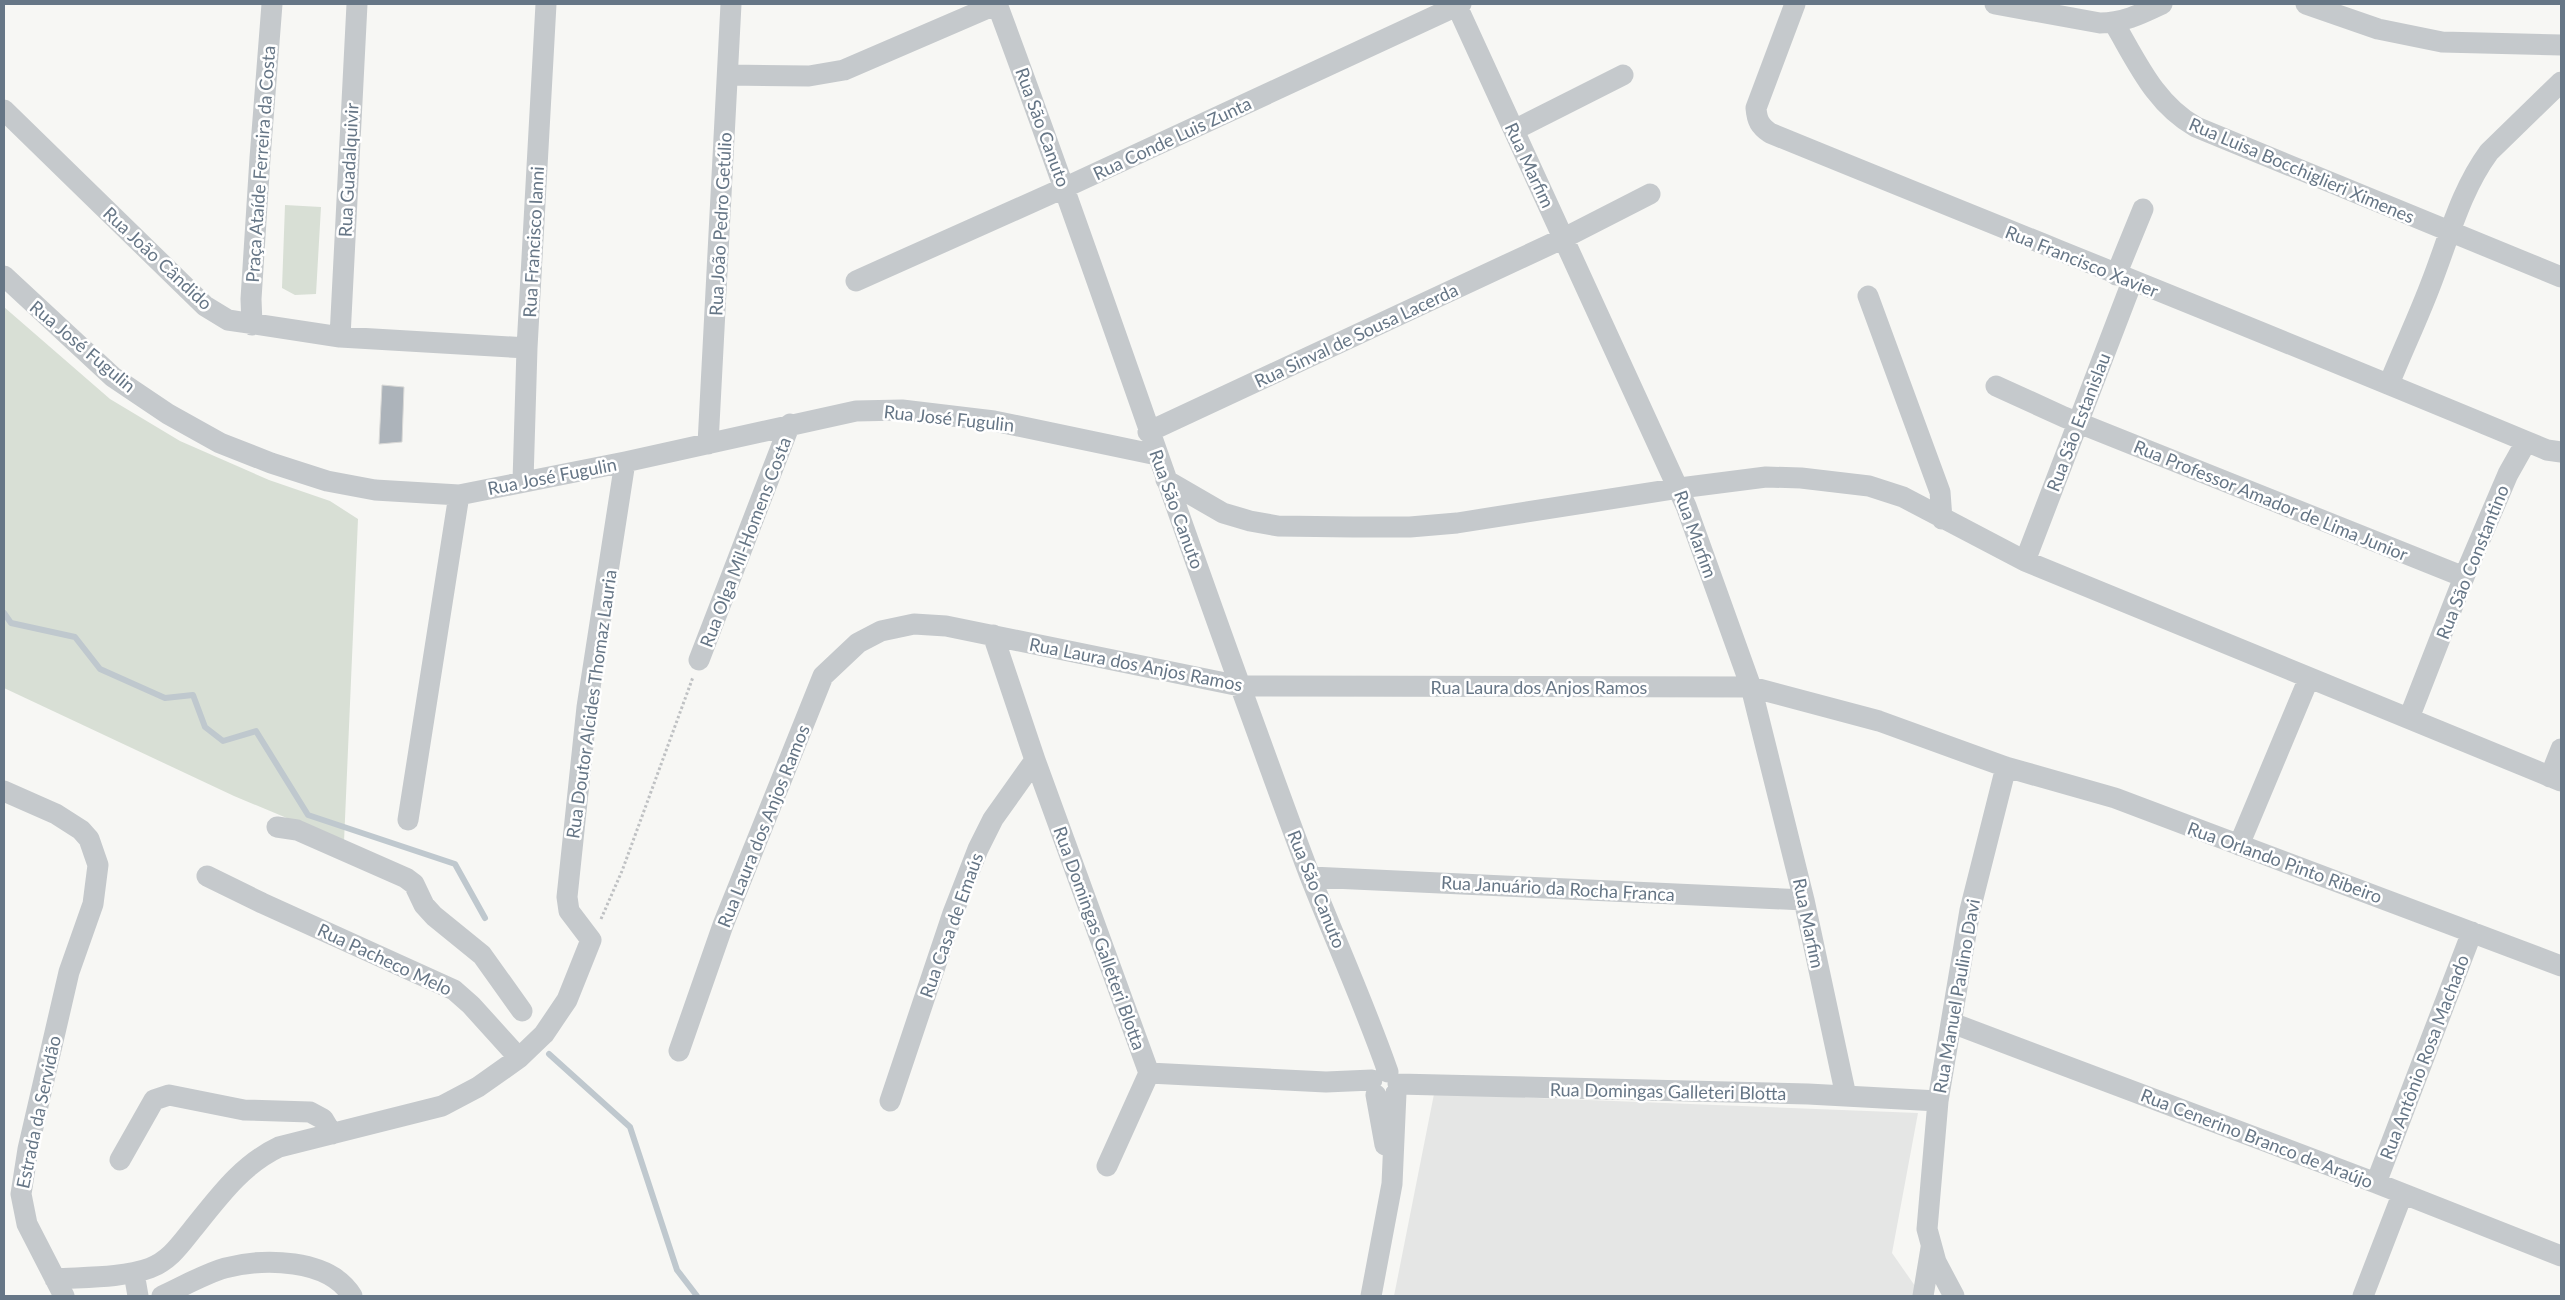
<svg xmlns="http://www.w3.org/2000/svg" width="2565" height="1300" font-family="Lato,sans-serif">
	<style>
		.built { fill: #e5e6e5 }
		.green { fill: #d8dfd5 }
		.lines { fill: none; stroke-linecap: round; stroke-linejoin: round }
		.stream { stroke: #bfc8ce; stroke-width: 6 }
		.building { fill: #acb3ba; stroke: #d9d9d7 }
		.path { stroke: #bfc1c3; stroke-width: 3; stroke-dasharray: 2.5 2.5; stroke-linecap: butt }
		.minor { stroke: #c5c9cc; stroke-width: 21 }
		.labels { text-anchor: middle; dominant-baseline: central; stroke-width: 5; stroke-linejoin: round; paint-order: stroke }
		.street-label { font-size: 18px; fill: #667686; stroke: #fff }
	</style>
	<rect width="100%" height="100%" fill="#f7f7f4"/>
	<path class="built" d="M1434,1094l484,19 -26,140 30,43h-528z"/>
	<path class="green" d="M285,205l36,2 -5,87 -21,1 -13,-7z
		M4,307l106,92 70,42 89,39 61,21 28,18 -14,323 -110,-46 -230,-108z"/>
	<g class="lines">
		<path class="stream" d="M4,613l7,10 64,14 25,32 65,29 28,-3 12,32 18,14 33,-10 52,84 147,49 30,54
			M549,1054l81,73 47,143 20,26"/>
	</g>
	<path class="building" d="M382,385l22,2 -2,55 -23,2z"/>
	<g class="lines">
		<path class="path" d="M601,919l21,-48 71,-194"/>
		<path class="minor" d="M997,4c85,227 161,456 244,684 23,63 45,125 69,188 26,66 55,130 78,196
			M1456,4l230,502 65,181 53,213 42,196
			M1795,4l-39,104c1,13 4,18 14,25 259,106 519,209 777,317l14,2
			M1995,4l105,19c23,0 41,-9 62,-19
			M2306,4l72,25 64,13 119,3
			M2114,23c23,39 41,81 82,104l365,150
			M728,75l81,1 35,-6 153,-66
			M4,110l201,196 23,14 112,17 187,11
			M1514,130l109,-55
			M2116,275l27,-66
			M4,276l109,101 55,37 52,29 51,20 56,18 48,9 84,5 166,-33 231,-51 46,-1 92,11 163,34
			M856,281l210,-94 395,-183
			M1868,296l72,196 2,27
			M252,325l-1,-26 9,-141 12,-154
			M340,337l17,-333
			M2389,384c14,-35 30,-68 43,-103 17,-44 29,-91 57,-129l72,-70
			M1996,386l68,31 400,160
			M1148,432l416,-194 86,-44
			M708,444l23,-440
			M1166,480l57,33 27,8 28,5 75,1h57l47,-4 223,-35 86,-11 35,1 68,8 34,11 122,64 536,220
			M523,481l4,-133 19,-344
			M2025,561l107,-279
			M993,635l42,125 114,313
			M699,660l91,-236
			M2409,718l55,-141 44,-103 18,-32
			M2550,777l11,-28
			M4,791l52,23 25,16 8,9 9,26 -5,39 -24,68 -41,177 -7,45 6,30 37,72
			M408,820l51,-325
			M277,827l20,3 109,48 8,6 10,21 10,11 48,39 40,56
			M2239,845l70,-167
			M207,876l55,27 192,87 17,15 48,53
			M1311,877l493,23
			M1952,1023l424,160 185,73
			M679,1051l44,-126 100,-249 35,-33 23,-12 33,-7 32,2 294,60 511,1 128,34 127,46 109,31 446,168
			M1149,1073l177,9 46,-2
			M1398,1084l410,10 130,7
			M1376,1095l9,50
			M890,1101l63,-188 25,-64 15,-30 42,-59
			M120,1160l34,-60 15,-5 75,15 66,2 13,7 9,15
			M1107,1166l42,-93
			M2376,1183l96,-251
			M134,1273l4,23
			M55,1279c29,-2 68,-1 95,-11 19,-7 30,-23 42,-38 26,-32 49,-65 87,-83l163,-41 36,-19 41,-29 25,-24 23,-34 24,-60 -22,-29 -2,-14 20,-190 38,-245
			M162,1296c20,-9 42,-22 63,-28 38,-10 104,-10 127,28
			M1371,1296l21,-112 4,-91
			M1923,1296l8,-48
			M1954,1296l-18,-34 -9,-33 11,-128 32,-191 36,-143
			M2363,1296l39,-101"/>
	</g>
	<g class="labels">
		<g class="street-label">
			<text transform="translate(1043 127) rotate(70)">Rua São Canuto</text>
			<text transform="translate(1172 138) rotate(-25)">Rua Conde Luis Zunta</text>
			<text transform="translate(260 164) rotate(-86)">Praça Ataíde Ferreira da Costa</text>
			<text transform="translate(1530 165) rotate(65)">Rua Marfim</text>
			<text transform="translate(348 170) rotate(-87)">Rua Guadalquivir</text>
			<text transform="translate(2302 170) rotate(23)">Rua Luisa Bocchiglieri Ximenes</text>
			<text transform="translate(720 224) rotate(-87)">Rua João Pedro Getúlio</text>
			<text transform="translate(533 242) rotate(-87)">Rua Francisco Ianni</text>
			<text transform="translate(158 258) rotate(43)">Rua João Cândido</text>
			<text transform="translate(2082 261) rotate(22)">Rua Francisco Xavier</text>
			<text transform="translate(1356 335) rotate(-25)">Rua Sinval de Sousa Lacerda</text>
			<text transform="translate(83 346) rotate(40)">Rua José Fugulin</text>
			<text transform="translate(949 418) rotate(6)">Rua José Fugulin</text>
			<text transform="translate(2078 422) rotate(-69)">Rua São Estanislau</text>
			<text transform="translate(552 476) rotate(-11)">Rua José Fugulin</text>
			<text transform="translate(2271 500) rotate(22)">Rua Professor Amador de Lima Junior</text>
			<text transform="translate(1177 509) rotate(70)">Rua São Canuto</text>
			<text transform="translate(1696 534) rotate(70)">Rua Marfim</text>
			<text transform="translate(745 542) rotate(-69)">Rua Olga Mil-Homens Costa</text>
			<text transform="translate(2472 562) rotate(-68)">Rua São Constantino</text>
			<text transform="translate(1136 664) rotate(11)">Rua Laura dos Anjos Ramos</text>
			<text x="1539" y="687">Rua Laura dos Anjos Ramos</text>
			<text transform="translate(591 704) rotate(-82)">Rua Doutor Alcides Thomaz Lauria</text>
			<text transform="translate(763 826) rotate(-68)">Rua Laura dos Anjos Ramos</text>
			<text transform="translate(2285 862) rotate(20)">Rua Orlando Pinto Ribeiro</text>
			<text transform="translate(1558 888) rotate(3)">Rua Januário da Rocha Franca</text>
			<text transform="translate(1317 889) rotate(68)">Rua São Canuto</text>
			<text transform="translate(1809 923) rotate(78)">Rua Marfim</text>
			<text transform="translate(951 925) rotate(-70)">Rua Casa de Emaús</text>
			<text transform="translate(1100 938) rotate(70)">Rua Domingas Galleteri Blotta</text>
			<text transform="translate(385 959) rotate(25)">Rua Pacheco Melo</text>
			<text transform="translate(1956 996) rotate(-80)">Rua Manuel Paulino Davi</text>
			<text transform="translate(2424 1057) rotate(-69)">Rua Antônio Rosa Machado</text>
			<text transform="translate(1668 1091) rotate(1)">Rua Domingas Galleteri Blotta</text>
			<text transform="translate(38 1112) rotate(-78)">Estrada da Servidão</text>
			<text transform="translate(2257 1138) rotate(21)">Rua Cenerino Branco de Araújo</text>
		</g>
	</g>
	<rect width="2565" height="1300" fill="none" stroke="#667686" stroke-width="10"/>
</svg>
